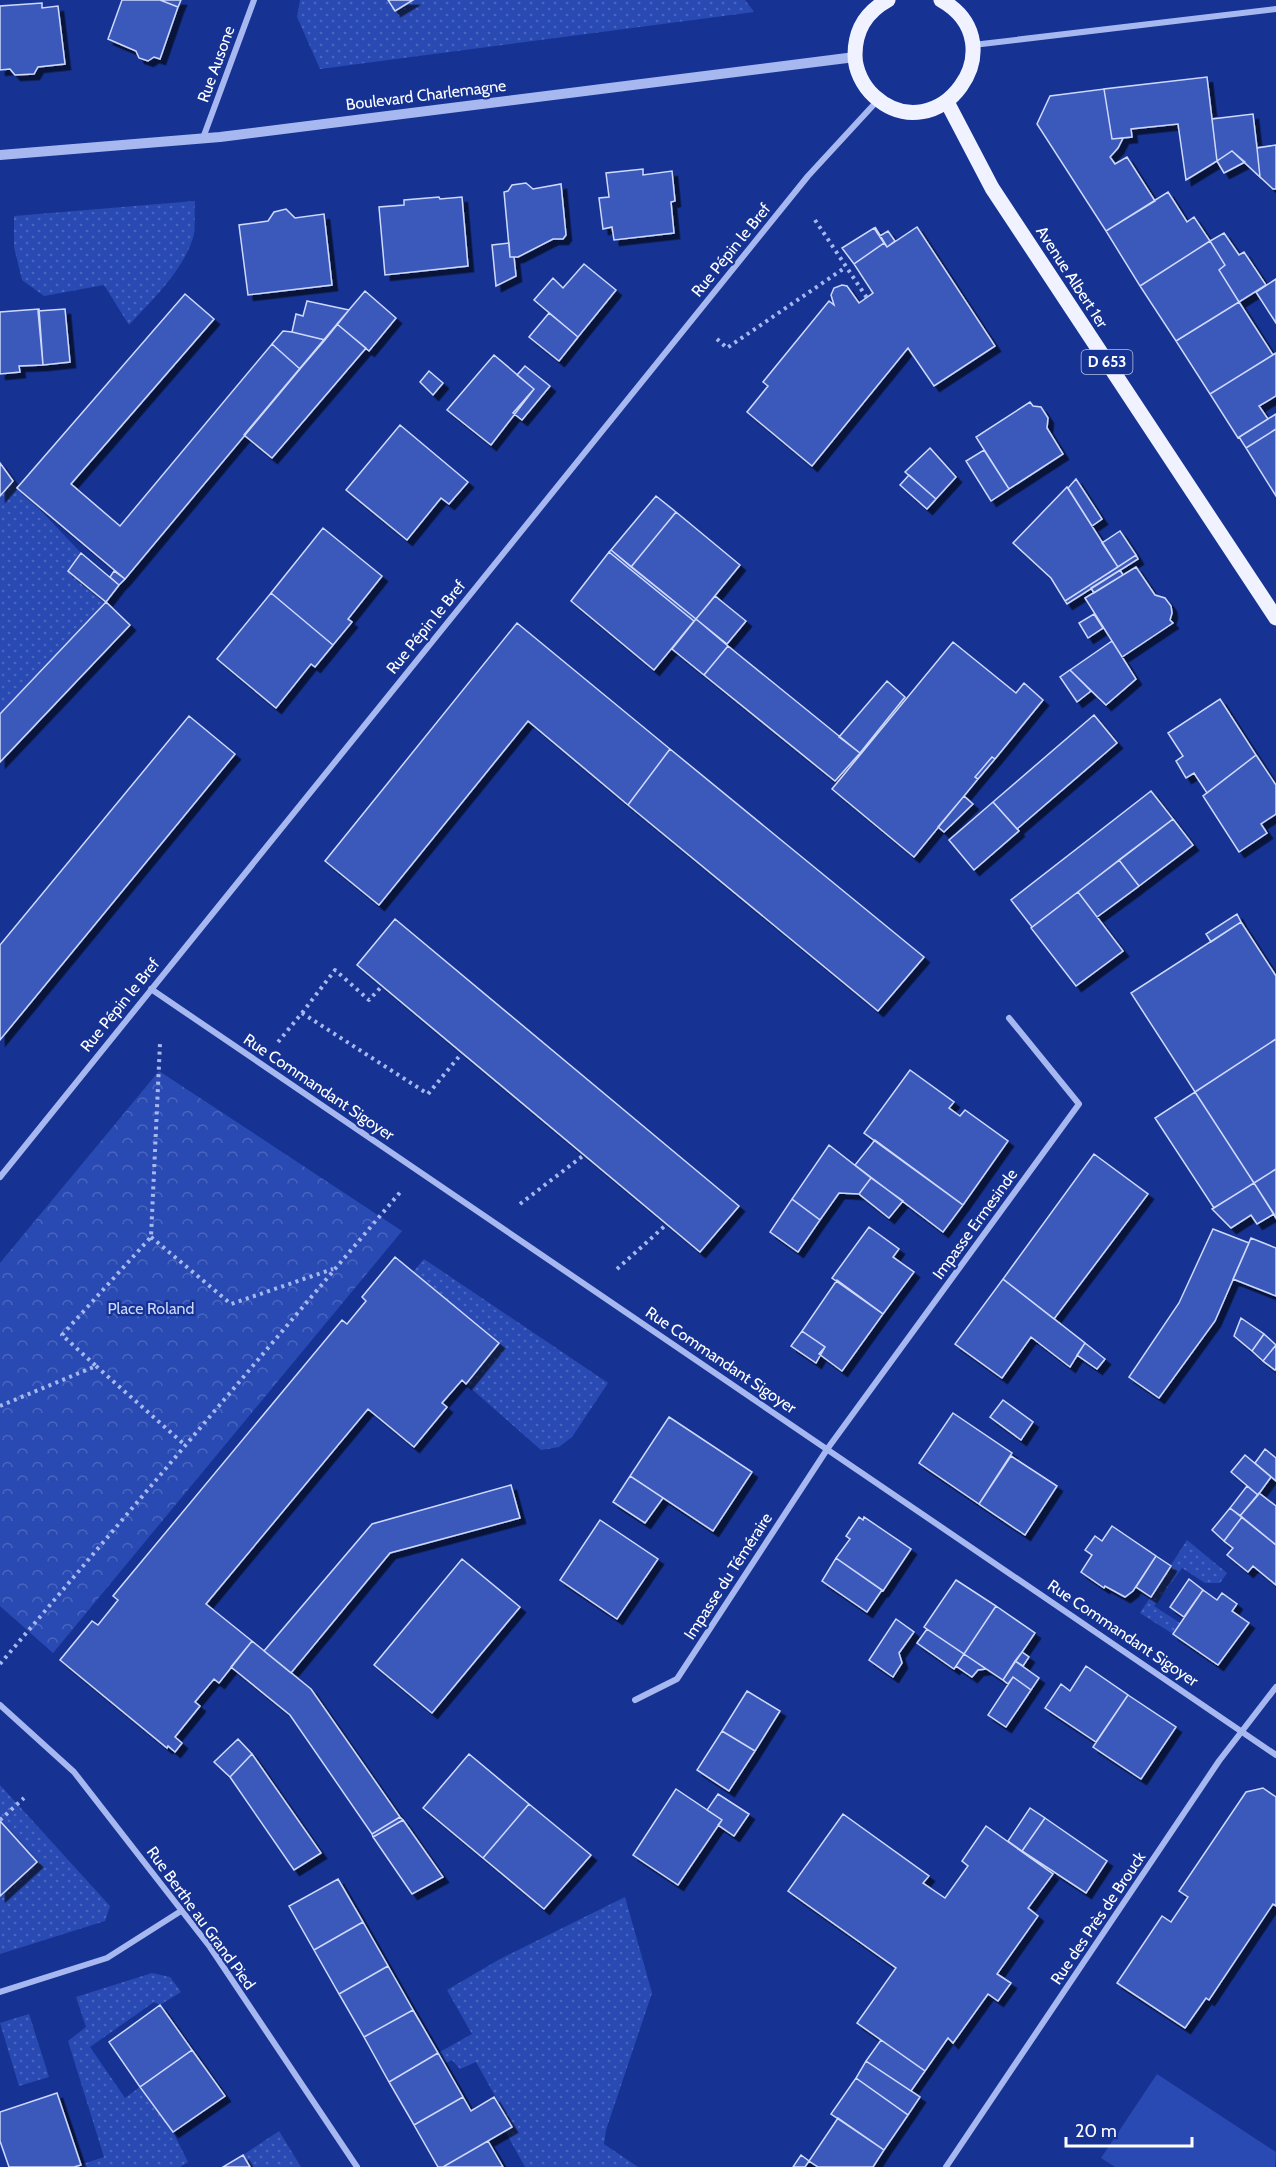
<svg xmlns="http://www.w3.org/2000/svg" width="1276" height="2167" font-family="Cabin,sans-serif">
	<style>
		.grass { fill: url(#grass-dots) }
		.park { fill: url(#park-crowns) }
		.pitch { fill: #2a4ab3 }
		.building { fill: #3b58bb; stroke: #ced9fc; stroke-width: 1.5; filter: url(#shadow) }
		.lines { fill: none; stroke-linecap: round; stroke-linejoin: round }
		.path { stroke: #a7b8f1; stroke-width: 4; stroke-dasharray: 3 4.5; stroke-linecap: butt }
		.minor { stroke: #a7b8f1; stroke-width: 6 }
		.tertiary { stroke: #a7b8f1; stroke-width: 10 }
		.primary { stroke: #f0f3ff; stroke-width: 15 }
		.labels { text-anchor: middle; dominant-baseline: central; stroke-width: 4.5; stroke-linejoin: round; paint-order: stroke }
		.shield { fill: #163394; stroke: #b9c2df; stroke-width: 1.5 }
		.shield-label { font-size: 15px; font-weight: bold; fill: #fff }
		.street-label { font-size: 16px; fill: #fff; stroke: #163394 }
		.park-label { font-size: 16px; fill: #ced9fc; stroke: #163394 }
	</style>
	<defs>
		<pattern id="grass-dots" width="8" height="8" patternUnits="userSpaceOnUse" patternTransform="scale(1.5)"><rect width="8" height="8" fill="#2a4ab3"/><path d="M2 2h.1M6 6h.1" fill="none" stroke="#4a65be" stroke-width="1.8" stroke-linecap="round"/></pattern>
		<pattern id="park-crowns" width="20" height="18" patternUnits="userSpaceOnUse" patternTransform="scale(1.5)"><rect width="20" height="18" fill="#2a4ab3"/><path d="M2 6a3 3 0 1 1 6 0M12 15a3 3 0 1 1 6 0" fill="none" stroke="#4a65be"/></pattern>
		<filter id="shadow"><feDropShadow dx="5.5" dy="5.5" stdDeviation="0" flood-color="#0009"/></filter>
	</defs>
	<rect width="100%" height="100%" fill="#163394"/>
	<path class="grass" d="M300,0h445l9,12 -434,57 -23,-52z
		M195,201c-1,11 1,26 -2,37 -11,34 -41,62 -64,87l-25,-40 -60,11 -22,-16 -8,-33v-31z
		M13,481l68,72 -13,18 38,31 -106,112v-218z
		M424,1259l184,124 -36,54 -13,10 -18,3 -75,-66 33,-41 -86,-71z
		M1187,1540l40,33 -7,10h-15l-23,-15 -28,38 26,17 -7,11 -33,-21z
		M0,1785l110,121 -5,15 -105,33z
		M625,1897l27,96 -46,137 -2,14 34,23h-113l-20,-36 7,-5 -36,-64 -16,7 -8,-9 -8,4 -6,-11 34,-19 -25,-44 53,-31z
		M152,1973l18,4 11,15 -21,13 -6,-3 -64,45 35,51 15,-11 33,45 15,30 -8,5h-106l30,-10 -36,-116 18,-14 -10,-30z
		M29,2014l20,63 -30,9 -19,-63z
		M279,2131l22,36h-51l-7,-12z"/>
	<path class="park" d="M159,1071l243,160 -349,422 -53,-47v-343z"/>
	<path class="pitch" d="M1157,2074l119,78 -1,15h-160l-14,-9z"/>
	<path class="building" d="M122,0h38l18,7 -18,52 -6,-2 -6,4 -9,-3 -3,-7 -28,-12z
		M160,0h21l-3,7z
		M388,0h25l-18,11z
		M42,3v5l16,-2 7,58 -27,3 -4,7 -19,1 -5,-6 -10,1v-64z
		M1207,77l10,84 -31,19 -8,-56 -47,5 1,8 -20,2 -8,-50z
		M1104,89l8,50 11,-1 -5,10 -8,9 5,7 12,-7 28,44 -49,30 -69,-107 13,-28z
		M1253,114l4,34 3,29 -28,-26 -15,10 -5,-42z
		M1276,145v44h-3l-13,-12 -3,-29z
		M1232,151l13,11 -21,11 -7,-12z
		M643,169v6l29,-4 3,30 -4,1 3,31 -60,7 -2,-13 -9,2 -4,-31 10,-1 -3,-24z
		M526,183l7,6 28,-5 5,51 -3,4h-10l-35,18h-8l-6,-65 4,-1 4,-6z
		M1168,192l19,30 7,-5 16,24 -70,45 -34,-55z
		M439,197l1,2 22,-2 6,69 -83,9 -6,-68 25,-2v-5z
		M286,209l9,9 29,-4 8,71 -84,10 -9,-70 29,-4 6,-9z
		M875,227l5,9 8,-5 7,10 -8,6z
		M917,227l78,119 -61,40 -26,-38 -96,118 -65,-54 21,-26 -5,-4 66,-81 5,4 -3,-10 3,-7 8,-3 5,1 12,17 14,-10 -19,-29 30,-21 3,4z
		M874,228l10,15 -30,21 -12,-16z
		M1224,233l15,22 5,-3 22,33 -27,17 -20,-32 6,-5 -15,-24z
		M1210,241l15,24 -6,5 20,32 -63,39 -36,-55z
		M509,243l1,14h4l2,19 -20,10 -4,-41z
		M584,264l32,26 -38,47 -44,-37 19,-22 10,10z
		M1276,279v44l-20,-31z
		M365,291l31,27 -27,33 -32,-27z
		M185,294l29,25 -143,165 49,42 152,-182 28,25 -175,210 -108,-91z
		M307,301l42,9 -24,30 -33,-8 4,-18 7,2z
		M1239,302l34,53 -63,39 -34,-53z
		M39,309l4,56 -24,1 1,6 -20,2v-62z
		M65,309l5,53 -27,3 -5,-54z
		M549,313l29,24 -19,24 -30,-24z
		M337,324l29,24 -94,110 -28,-23z
		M283,331l9,1 33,8 -25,29 -28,-25z
		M1276,353v43l-17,10 9,13 -30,19 -28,-44z
		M494,355l40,34 -43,56 -44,-35z
		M525,366l25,20 -28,34 -9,-7 21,-24 -17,-14z
		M429,371l14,12 -10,12 -13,-13z
		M1030,402l3,4 8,1 7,11 -1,10 16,26 -54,35 -33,-52z
		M1276,414v15l-30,19 -7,-11z
		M400,425l68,57 -19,22 -8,-6 -34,42 -61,-50z
		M1276,429v67l-30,-48z
		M930,448l26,29 -20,22 -31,-27z
		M984,450l25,39 -18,12 -25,-40z
		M0,463l13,18 -13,15z
		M909,475l27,24 -9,10 -27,-24z
		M1076,479l26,40 -10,7 -24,-38z
		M1067,487l51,80 -53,34 -14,-23 -38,-35z
		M656,496l20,16 -45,55 -20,-17z
		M676,512l64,53 -44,54 -65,-52z
		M323,528l59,48 -34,43 4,3 -19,23 -62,-52z
		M1120,531l16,24 -18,12 -16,-24z
		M611,550l85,69 -2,2 -85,-69z
		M609,552l85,69 -40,49 -83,-69z
		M81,553l38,32 -13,17 -38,-31z
		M1136,555l2,4 -71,45 -2,-3z
		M1136,567l19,28 10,3 6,8 1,7 -2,7 3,3 -51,34 -37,-59z
		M1120,570l3,5 -29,18 -3,-5z
		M114,571l11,8 -6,6 -9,-8z
		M271,593l62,52 -18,22 -4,-3 -35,44 -59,-49z
		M715,596l31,25 -19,23 -31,-25z
		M106,602l24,23 -130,137v-48z
		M1094,614l9,14 -15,10 -9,-15z
		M696,619l32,27 -24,29 -32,-26z
		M517,623l153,126 -42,56 -100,-84 -149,184 -54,-44z
		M1112,641l24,38 -30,26 -36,-35z
		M953,642l63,51 8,-10 19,17 -48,59 -3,-2 -17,20 3,2 -64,78 -82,-68z
		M728,646l132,107 -25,28 -131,-106z
		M1070,670l21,21 -14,11 -17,-25z
		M887,681l18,16 -45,56 -21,-16z
		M1220,699l36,56 -49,38 -13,-20 -8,5 -10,-17 7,-5 -15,-23z
		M1094,715l23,28 -100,86 -24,-27z
		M189,716l46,38 -235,286v-95z
		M670,749l254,208 -46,54 -250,-206z
		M1256,755l20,30v29l-15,10 6,9 -28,19 -36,-56z
		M992,757l3,2 -17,20 -3,-2z
		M1151,791l22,28 -141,108 -21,-27z
		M964,796l9,8 -29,28 -6,-5z
		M993,802l26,29 -45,39 -25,-30z
		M1173,819l20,26 -54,41 -20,-26z
		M1119,860l20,26 -42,31 -19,-25z
		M1078,892l45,59 -47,35 -45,-58z
		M1237,914l4,8 -30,20 -5,-8z
		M395,919l344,287 -39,46 -343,-287z
		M1241,922l35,54v63l-81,53 -64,-99z
		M1276,1039v130l-22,14 -59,-91z
		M910,1070l44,32 -5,6 11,8 5,-6 43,31 -45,64 -99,-72z
		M1195,1092l59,91 -40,25 -59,-90z
		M875,1140l88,65 -20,27 -88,-67z
		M829,1145l42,33 -12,16 -20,-1 -19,27 -28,-21z
		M1094,1154l54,40 -94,125 -51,-40z
		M1276,1169v49l-22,-35z
		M871,1178l32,23 -14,17 -30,-24z
		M1254,1183l20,31 -17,10 -6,-9 -20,13 -19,-19z
		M792,1199l28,21 -22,32 -28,-20z
		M869,1227l30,22 -6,8 21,15 -31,42 -51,-36z
		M1213,1229l36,14 -34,78 -56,77 -30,-21 50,-74z
		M1251,1238l25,10v48l-43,-17z
		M395,1257l104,86 -33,41 -4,-4 -20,23 5,4 -33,40 -46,-38 -162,195 46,37 -33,42 -5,-4 -19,23 5,4 -25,31 7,6 -7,9 -7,-6 -1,2 -107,-88 32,-39 6,4 20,-25 -5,-4 229,-276 5,4 19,-23 -4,-4z
		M1003,1279l82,64 -15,24 -39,-30 -29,41 -47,-34z
		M837,1280l46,34 -41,57 -23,-17 6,-7 -23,-16z
		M1241,1318l23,16 -12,17 -18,-15z
		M802,1331l23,16 -9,16 -25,-17z
		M1264,1334l12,11 -13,16 -11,-10z
		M1085,1343l20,16 -8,10 -20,-14z
		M1276,1345v23l-1,2 -12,-9z
		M1003,1400l30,22 -12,18 -31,-23z
		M953,1413l59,40 -33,51 -60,-41z
		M669,1417l83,55 -39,59 -83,-55z
		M1265,1449l11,9v23l-21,-18z
		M1245,1455l26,22 -13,18 -27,-23z
		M1011,1456l46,30 -32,49 -46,-31z
		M630,1476l33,22 -18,25 -32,-21z
		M511,1485l9,33 -130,35 -99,120 -27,-22 108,-127z
		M1247,1486l11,9 -18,21 -10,-8z
		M1259,1493l17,13v39l-36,-29z
		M1230,1508l12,9 -18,24 -12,-11z
		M859,1517l4,3 1,-3 47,32 -28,42 -47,-33 14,-19 -4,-3z
		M1242,1517l34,28v40l-23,-19 -5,6 -21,-17 6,-7 -9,-7z
		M600,1520l58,39 -41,60 -57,-39z
		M1112,1526l44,30 -23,35 -8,6 -20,-11 -1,2 -23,-16 11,-17 -7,-5 10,-14 7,5z
		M1156,1556l15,10 -20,31 -15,-10z
		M836,1558l46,32 -15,22 -45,-31z
		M462,1559l58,48 -88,106 -58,-48z
		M1189,1579l14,11 -19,27 -14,-10z
		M956,1580l40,26 -32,48 -40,-27z
		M1203,1590l14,10 5,-7 15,11 -5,7 17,12 -31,42 -45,-31z
		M996,1606l39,27 -32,47 -39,-26z
		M896,1619l18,13 -15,21 3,10 -9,14 -24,-17z
		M927,1629l37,25 -10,15 -37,-26z
		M252,1641l59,48 89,128 -28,17 -82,-119 -59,-48z
		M1022,1652l7,5 -6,9 -8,-5z
		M964,1654l22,15 -8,1 -6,7 -16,-11z
		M1015,1661l24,17 -8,12 -18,-13 -5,7 -5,-4z
		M1086,1666l42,29 -32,47 -51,-34 16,-24 9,7z
		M1013,1677l18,13 -25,37 -18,-12z
		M747,1691l33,20 -25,40 -33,-20z
		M1128,1695l48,32 -35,52 -48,-32z
		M722,1731l33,20 -26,40 -32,-21z
		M238,1739l14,15 -22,23 -16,-15z
		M252,1754l69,99 -27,17 -64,-93z
		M469,1754l60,50 -46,54 -60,-50z
		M1263,1788l13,9v109l-3,-2 -64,96 -3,-2 -21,30 -68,-45 45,-67 9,6 17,-25 -9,-6 67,-99z
		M676,1789l46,31 -44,65 -45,-30z
		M718,1794l31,20 -15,22 -16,-11 4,-5 -15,-10z
		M529,1804l62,51 -47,54 -61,-51z
		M1030,1808l15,10 -23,33 -14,-10z
		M843,1814l86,62 -6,7 22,15 23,-32 -6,-5 24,-35 67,48 -25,34 10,8 -41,58 14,9 -13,18 -10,-7 -35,49 -5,-5 -23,33 -68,-48 39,-55 -108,-77z
		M400,1817l3,3 -30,17 -1,-3z
		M1045,1818l62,43 -21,32 -64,-42z
		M403,1820l40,57 -31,17 -39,-57z
		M0,1821l37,41 -37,34z
		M338,1879l25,43 -49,28 -25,-44z
		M363,1922l25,44 -49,28 -25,-44z
		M388,1966l25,44 -49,27 -25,-43z
		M160,2005l32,45 -52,37 -31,-45z
		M413,2010l25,43 -49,29 -25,-45z
		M881,2040l44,31 -14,20 -45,-30z
		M192,2050l33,46 -52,36 -33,-45z
		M438,2053l25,44 -49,28 -25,-43z
		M866,2061l54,36 -12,18 -52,-37z
		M856,2078l52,37 -24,35 -53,-36z
		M57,2093l24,72 -7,2h-65l-9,-26v-29z
		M463,2097l8,14 23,-14 18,30 -69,40h-5l-24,-42z
		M838,2118l46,32 -11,17h-55l-9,-6z
		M488,2141l15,26h-60z
		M243,2155l7,12h-27z
		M801,2155l8,6 -4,6h-12z"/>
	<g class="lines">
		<path class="path" d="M815,220l52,78
			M717,339l10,9 119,-81
			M302,1013l33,-43 34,30 13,-14
			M278,1042l24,-29 126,81 34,-41
			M520,1204l64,-49
			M151,1237l80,67 102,-35
			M617,1269l50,-45
			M96,1366l89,79
			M0,1406l96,-40 -34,-31 89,-98 9,-194
			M0,1664l402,-474
			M0,1820l24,-22"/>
		<path class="minor" d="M973,45l303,-36
			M203,138l51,-138
			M151,989l1125,766
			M0,1177l808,-1001 70,-76
			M635,1700l42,-21 151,-231 251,-344 -70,-86
			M0,1705l74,67 136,175 147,220
			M0,1992l107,-34 74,-47
			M946,2167l273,-406 57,-74"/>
		<path class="tertiary" d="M0,155l220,-18 635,-80"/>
		<path class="primary" d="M888,0c-22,12 -33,31 -33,55 0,15 8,31 19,41 64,58 145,-52 67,-96
			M947,102l45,86 284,430"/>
	</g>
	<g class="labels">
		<rect class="shield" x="1081.5" y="350" width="51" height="24" rx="4.5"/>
		<g class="shield-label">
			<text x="1107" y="362">D 653</text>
		</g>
		<g class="street-label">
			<text transform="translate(216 64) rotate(-70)">Rue Ausone</text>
			<text transform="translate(426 95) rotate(-7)">Boulevard Charlemagne</text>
			<text transform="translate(731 250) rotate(-51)">Rue Pépin le Bref</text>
			<text transform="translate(1072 277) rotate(57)">Avenue Albert 1er</text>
			<text transform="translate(426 627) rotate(-51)">Rue Pépin le Bref</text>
			<text transform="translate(120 1005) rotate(-51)">Rue Pépin le Bref</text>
			<text transform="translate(319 1087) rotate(34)">Rue Commandant Sigoyer</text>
			<text transform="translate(975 1224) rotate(-54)">Impasse Ermesinde</text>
			<text transform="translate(721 1360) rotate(34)">Rue Commandant Sigoyer</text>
			<text transform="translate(728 1576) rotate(-57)">Impasse du Téméraire</text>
			<text transform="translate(1123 1633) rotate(34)">Rue Commandant Sigoyer</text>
			<text transform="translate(201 1918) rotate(54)">Rue Berthe au Grand Pied</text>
			<text transform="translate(1098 1918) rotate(-56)">Rue des Près de Brouck</text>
		</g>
		<g class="park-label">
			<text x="151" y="1308">Place Roland</text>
		</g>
	</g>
	<path d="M1066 2137v9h126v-9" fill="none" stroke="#ffffff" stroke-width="3"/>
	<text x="1075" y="2137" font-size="18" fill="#ffffff" stroke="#163394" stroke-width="4.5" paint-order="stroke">20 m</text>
</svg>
